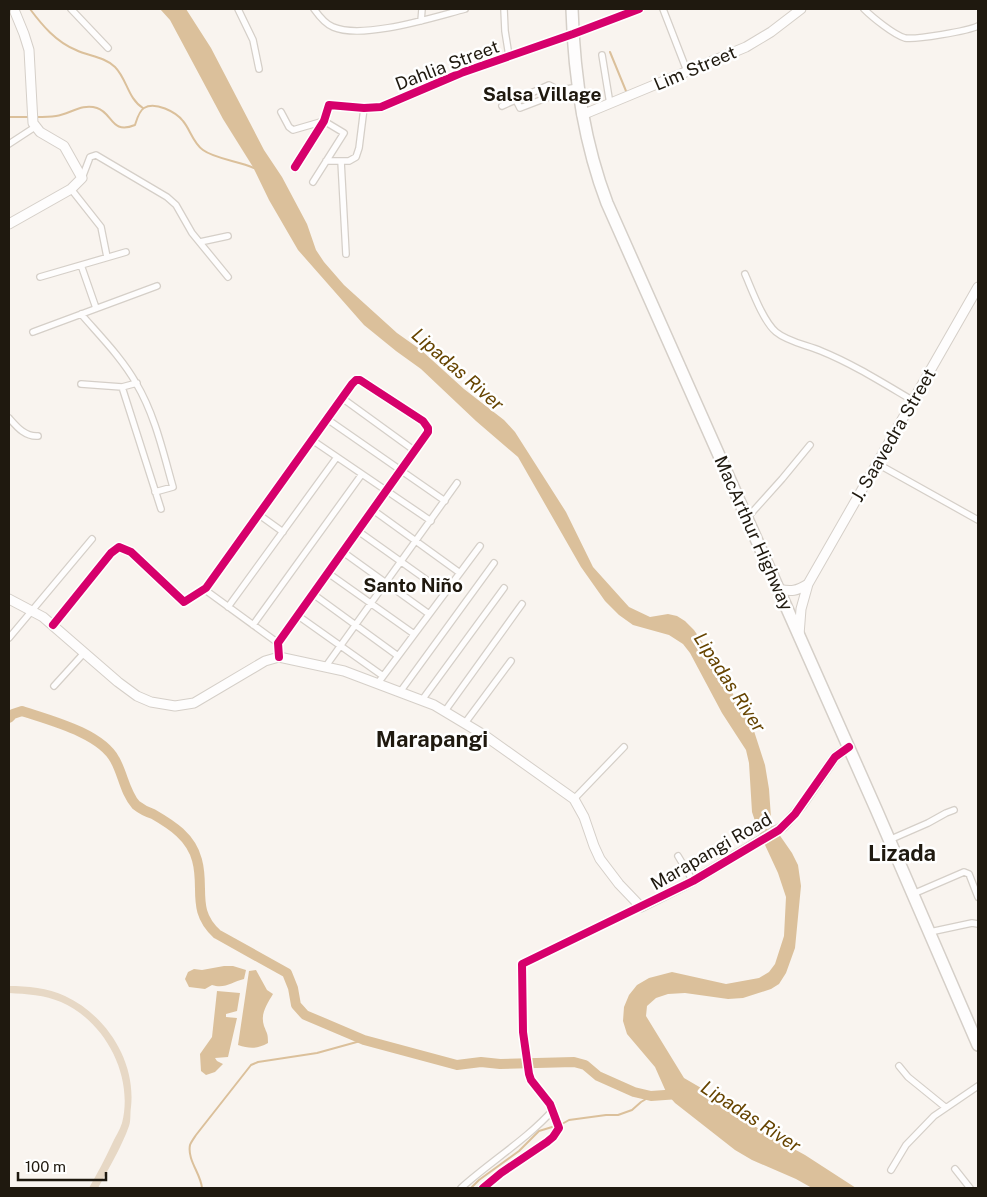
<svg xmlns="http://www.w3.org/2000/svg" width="987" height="1197" font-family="'Public Sans',sans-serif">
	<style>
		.green { fill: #e7d8c5 }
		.water { fill: #dbc09b }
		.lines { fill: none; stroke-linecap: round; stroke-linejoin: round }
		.stream { stroke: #dbc09b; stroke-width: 2 }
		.river { stroke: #dbc09b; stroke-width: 10 }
		.street-casing { stroke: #d5cfc8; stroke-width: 8 }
		.secondary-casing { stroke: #d5cfc8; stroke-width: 11 }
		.highway-casing { stroke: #d5cfc8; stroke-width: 14 }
		.street { stroke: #fefdfd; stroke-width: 5.5 }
		.secondary { stroke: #fefdfd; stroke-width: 9 }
		.highway { stroke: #fefdfd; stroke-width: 11 }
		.cycleway-casing { stroke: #fff; stroke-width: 11 }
		.cycleway { stroke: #d6006c; stroke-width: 8 }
		.labels { text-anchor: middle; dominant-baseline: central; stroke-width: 5; stroke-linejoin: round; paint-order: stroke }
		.street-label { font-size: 18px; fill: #1f190f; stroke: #fff }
		.neighbourhood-label { font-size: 19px; font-weight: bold; fill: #1f190f; stroke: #fff }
		.water-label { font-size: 19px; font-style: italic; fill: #640; stroke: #fff }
		.district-label { font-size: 22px; font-weight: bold; fill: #1f190f; stroke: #fff }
	</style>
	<rect width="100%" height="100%" fill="#f9f4ef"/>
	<path class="green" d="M9,986c18,0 39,2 56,10 41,19 71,65 66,111 -1,6 0,14 -2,19 -7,20 -21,44 -31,62h-9c8,-14 16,-29 23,-44 3,-7 8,-14 10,-21 12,-47 -17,-102 -61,-121 -16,-7 -35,-8 -52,-9z"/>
	<path class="water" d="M160,9h26l25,39 53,102 18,27 25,47 9,26 8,12 20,23 53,48 24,17 43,39 40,31 11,12 51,80 27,55 36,40 21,10 18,-3 9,2 8,5 9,9 15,22 45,79 11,34 4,24 2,29 3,9 18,26 6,12 3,21 -6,62 -9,25 -7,11 -8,5 -28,9 -15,1 -43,-6 -17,1 -12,4 -9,8 -1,10 38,62 24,14 55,40 42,23 51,33h-44l-16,-9 -44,-19 -17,-10 -60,-47 -8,-9 -12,-27 -28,-33 -4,-13 1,-14 5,-12 8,-10 12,-7 23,-6 54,12 33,-6 10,-6 6,-8 9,-28 2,-39 -8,-24 -20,-43 -6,-18 -3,-49 -3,-13 -24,-37 -32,-60 -7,-9 -14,-9 -36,-10 -14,-10 -14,-14 -24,-34 -63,-110 -42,-36 -55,-52 -25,-18 -32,-26 -66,-75 -29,-50 -16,-33 -30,-48 -53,-99z
		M224,966h9l13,4 -2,9c-12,3 -19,10 -32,6l-7,4 -16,-2 -4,-8 3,-7 6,-3 8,1z
		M256,970l11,20 6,4c-6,10 -13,20 -9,32 3,8 4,7 4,17 -11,6 -18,6 -30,2l11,-74z
		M217,991l23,2 -3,18 -11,3v3l11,1 -9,39 -13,1 2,3 6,3 -8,8 -9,3 -5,-4 -1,-17 12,-17z"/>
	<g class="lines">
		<path class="stream" d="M30,9c12,16 26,33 46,41 12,6 29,7 39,17 12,12 13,32 28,41
			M610,52l16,39
			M9,117h20
			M36,117c6,0 13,0 20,-1 14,-2 26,-13 41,-8 16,5 14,27 38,17 2,-6 4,-14 9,-17 11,-7 32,4 39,13 7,8 10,22 20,29 12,9 36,11 51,18
			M202,1188c-1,-14 -15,-28 -12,-43 1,-3 4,-7 6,-10l55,-70 7,-3 59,-9 47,-13
			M471,1188l8,-8 40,-29 20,-20 23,-7 7,-4 37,-5h12l14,-5 9,-8 10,-6"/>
		<path class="river" d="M9,718l4,-4 9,-3c27,9 79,22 93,49 8,14 10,33 21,45 5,4 11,7 17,9 19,11 38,23 44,46 8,29 -6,50 20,74l70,39 6,15 3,17 9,10 59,25 93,25 24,-3 19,2 74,-2 11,3 13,11 36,16 17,4 28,-2"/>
		<g class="street-casing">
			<path id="street" d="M71,9l37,39
				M238,9l15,31 6,29
				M314,9c5,7 11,15 19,18 30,13 101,-10 132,-18
				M504,9l1,22 4,25
				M663,9l24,62
				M864,9c8,8 30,26 41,29 10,2 63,-7 73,-12
				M421,21l1,-12
				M602,55l8,49
				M516,100l4,8 34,-13 1,-4
				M502,106l47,-21 4,2 2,4 23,-4
				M281,112l8,15 4,3 31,-9 20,12 -31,49
				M9,144l26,-17
				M326,161h23l7,-4 3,-9 5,-40
				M341,161l5,93
				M295,167l29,-46 5,-16 35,3 17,-1 80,-34 112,-39 66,-25
				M82,178l8,-21 6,-2 71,42 9,8 16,28 36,44
				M71,189l30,38 6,30
				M200,242l28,-6
				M81,265l15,43
				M745,274c7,16 18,47 31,58 12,10 31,13 45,19 32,13 62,32 91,49
				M40,277l86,-25
				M81,314c19,22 41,44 55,69 19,32 27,69 37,104l-18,5
				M33,332l124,-46
				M81,384l41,3 15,-4
				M122,387l39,122
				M342,398l73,53
				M9,418c8,9 16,19 29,18
				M327,419l118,82
				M312,440l119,81
				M876,463l102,57
				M373,510l87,63
				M258,514l25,18
				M747,518l35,-39 28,-34
				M358,531l87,62
				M343,552l86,62
				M328,573l86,61
				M206,588l2,4 70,51
				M313,594l85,62
				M228,607l109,-150
				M297,615l86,61
				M53,625l58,-72 8,-6 12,5 53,50 22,-14 146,-204 4,-4h4l63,41 5,7v4l-150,211 1,14
				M253,625l109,-151
				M9,638l83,-99
				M326,666l131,-183
				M378,683l102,-137
				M54,686l30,-33
				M400,692l94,-129
				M422,700l82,-112
				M445,711l77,-107
				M465,723l46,-62
				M574,799l50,-52
				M889,840l39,-17 18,-10 8,-3
				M678,856l15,25
				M913,894l51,-22 5,2 9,23
				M930,932l42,-9 6,1
				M899,1066l9,11 37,30
				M955,1169l15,19
				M891,1170l15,-25 28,-29 44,-30
				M461,1188c30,-27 65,-48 92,-78
				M483,1188l18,-15 46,-31 6,-5 6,-9 -9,-24 -19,-24 -2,-6 -6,-42 -1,-68 119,-57"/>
		</g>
		<g class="secondary-casing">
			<path id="secondary" d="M582,115l164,-68 25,-15 30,-23
				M9,224l62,-35 11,-11 -18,-32 -24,-14 -7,-9 -4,-73 -5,-16 -9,-22
				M779,589c12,3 18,2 29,-5
				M9,599l34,18 75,65 19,14 14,6 24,4 19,-3 71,-42 14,-4 65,14 90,34 50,30 90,64 10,18 10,29 6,13 19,25 22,23 52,-26 91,-55 18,-21 33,-48 14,-10
				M799,635l2,-26 7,-25 170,-297"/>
		</g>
		<g class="highway-casing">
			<path id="highway" d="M572,9c2,67 11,131 35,194l269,606 102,236"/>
		</g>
		<use href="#street" class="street"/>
		<use href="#secondary" class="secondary"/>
		<use href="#highway" class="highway"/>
		<g class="cycleway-casing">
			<path id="cycleway" d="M295,167l29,-46 5,-16 35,3 17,-1 80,-34 112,-39 66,-25
				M53,625l58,-72 8,-6 12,5 53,50 22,-14 146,-204 4,-4h4l63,41 5,7v4l-150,211 1,14
				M483,1188l18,-15 46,-31 6,-5 6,-9 -9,-24 -19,-24 -2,-6 -6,-42 -1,-68 171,-83 86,-51 16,-16 40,-57 14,-10"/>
		</g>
		<use href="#cycleway" class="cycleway"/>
	</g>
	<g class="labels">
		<g class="street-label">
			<text transform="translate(447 65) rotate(-21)">Dahlia Street</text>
			<text transform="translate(695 68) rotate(-23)">Lim Street</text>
			<text transform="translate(893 435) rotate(-60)">J. Saavedra Street</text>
			<text transform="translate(754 533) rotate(66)">MacArthur Highway</text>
			<text transform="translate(711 851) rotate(-30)">Marapangi Road</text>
		</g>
		<g class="neighbourhood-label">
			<text x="542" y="94">Salsa Village</text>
			<text x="413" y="585">Santo Niño</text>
		</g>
		<g class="water-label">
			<text transform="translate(458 369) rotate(41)">Lipadas River</text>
			<text transform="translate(730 682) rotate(57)">Lipadas River</text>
			<text transform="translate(751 1116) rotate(33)">Lipadas River</text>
		</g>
		<g class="district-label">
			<text x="432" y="739">Marapangi</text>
			<text x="902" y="853">Lizada</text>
		</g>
	</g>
	<rect width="987" height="1197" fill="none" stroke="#1f190f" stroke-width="20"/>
	<path d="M18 1172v8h88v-8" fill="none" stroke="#1f190f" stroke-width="2.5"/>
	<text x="25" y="1172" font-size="15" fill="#1f190f" stroke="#ffffff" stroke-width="4" paint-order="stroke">100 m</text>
</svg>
